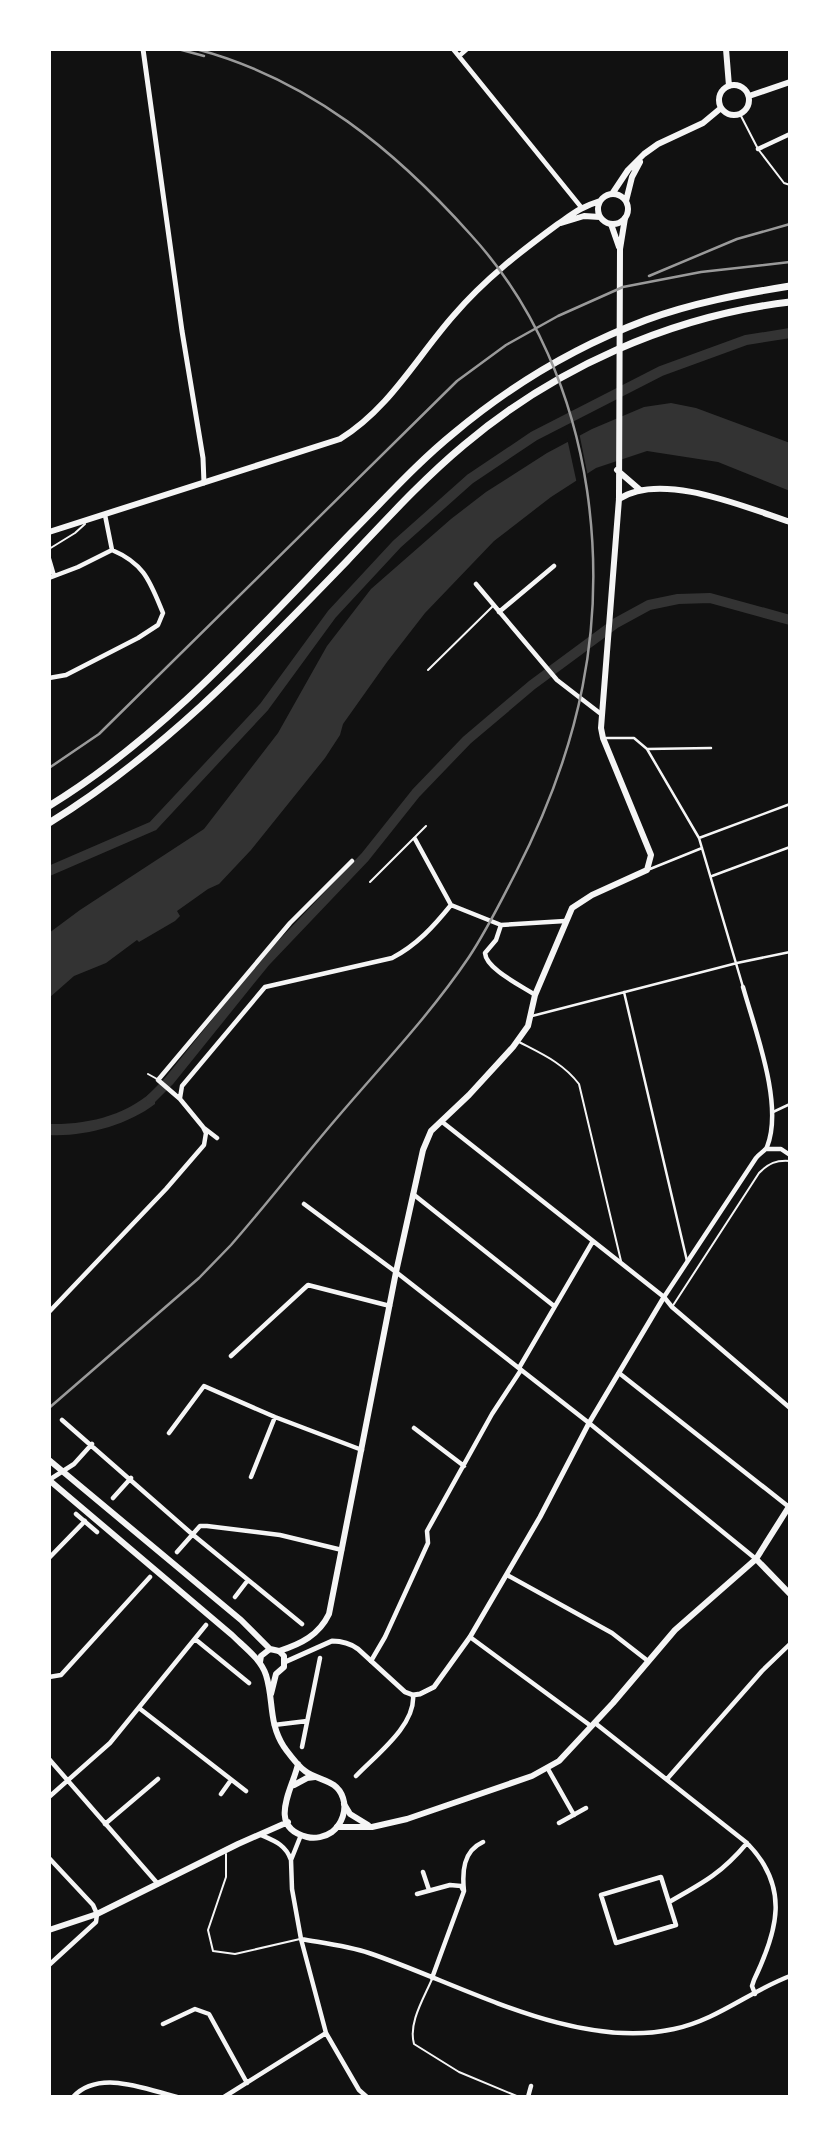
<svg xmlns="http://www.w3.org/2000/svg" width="839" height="2146" font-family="'Noto Serif',serif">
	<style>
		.water { fill: #333 }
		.pier { fill: #111 }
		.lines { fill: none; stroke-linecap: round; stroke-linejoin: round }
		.canal { stroke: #333; stroke-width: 10 }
		.service { stroke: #f5f5f5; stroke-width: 2 }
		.pedestrian { stroke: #f5f5f5; stroke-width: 2.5 }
		.minor { stroke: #f5f5f5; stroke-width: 4.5 }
		.tertiary { stroke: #f5f5f5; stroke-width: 5 }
		.secondary { stroke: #f5f5f5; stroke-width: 6 }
		.primary { stroke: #f5f5f5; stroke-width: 6 }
		.trunk { stroke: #f5f5f5; stroke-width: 7 }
		.rail { stroke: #9a9a9a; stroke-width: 2.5 }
	</style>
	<rect width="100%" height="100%" fill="#111"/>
	<path class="water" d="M671,403l25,5 94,35v48l-72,-29 -71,-11 -51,17 -45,29 -57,44 -69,72 -38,49 -44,62 -3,11 -15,23 -74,92 -32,34 -11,5 -31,22 3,5 -5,5 -36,21 -2,-2 -31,23 -32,13 -25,22v-65l31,-23 124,-81 74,-96 49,-87 44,-57 80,-70 35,-27 61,-39 45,-24 52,-22z
		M157,1087l6,6 -8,7v4c-27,21 -71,33 -106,31v-11c39,1 80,-9 108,-37z"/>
	<path class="pier" d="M579,432l9,45 -11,7 -10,-46z"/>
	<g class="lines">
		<path class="canal" d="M49,871l104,-45 111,-119 68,-93 65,-70 73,-65 64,-43 127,-65 85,-31 44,-7
			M151,1099l18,-18 96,-119 100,-105 51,-64 51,-53 65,-55 84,-62 33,-18 29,-6 32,-1 80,22"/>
		<path class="service" d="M740,114l18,35 26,34 6,2
			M49,549l26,-16 10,-9
			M428,670l65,-64
			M370,882l56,-56
			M519,1042c23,12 44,21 60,42l42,177
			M148,1074l9,5
			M672,1307l87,-134c10,-10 17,-13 31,-12
			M226,1854v23l-18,53 5,21 22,3 65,-15
			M432,1979c-8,19 -24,44 -18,65l45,28 60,25"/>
		<path class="pedestrian" d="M603,738h31l13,11 64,-1
			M647,749l52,89 44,149
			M699,838l91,-34
			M650,869l52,-21
			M712,876l78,-29
			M624,992l63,269
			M532,1016l205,-53 53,-11
			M773,1112l17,-8"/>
		<path class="minor" d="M453,49l128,158
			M459,56l8,-7
			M758,149l32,-15
			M105,515l7,35
			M49,559l5,17
			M49,578l29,-11 34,-17c33,14 38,32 51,63l-5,12 -20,13 -72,37 -17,3
			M476,584l81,96 44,34
			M499,612l55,-46
			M415,839l36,66
			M451,905l50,20 64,-4
			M501,925l-5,15 -11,13c1,16 37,33 50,42
			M180,1098l2,-12 83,-99 127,-29c25,-13 42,-32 59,-53
			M441,1121l223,176 8,10 118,101
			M204,1128l13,10
			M767,1149h14l9,6
			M413,1194l141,112
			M304,1204l92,68 193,151 167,136
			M664,1297l92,-139c3,-4 10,-8 11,-11 17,-42 -12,-117 -24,-160
			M49,1312l117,-123 38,-44 2,-12 -3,-6 -23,-28 -22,-19 132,-157 62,-62
			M231,1356l77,-71 82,21
			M519,1368l74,-127
			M619,1373l170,134
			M62,1420l130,114 110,90
			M414,1428l50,38
			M169,1433l35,-47 71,31 87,33
			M251,1477l24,-60
			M49,1480l25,-16 18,-20
			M113,1498l18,-20
			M76,1514l21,18
			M177,1552l23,-26h7l73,9 62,15
			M49,1558l36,-37
			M507,1575l105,58 36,28
			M235,1597l13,-17
			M470,1637l121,89
			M195,1639l54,44
			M371,1661l14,-24 43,-94 -1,-12 65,-117 29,-44
			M49,1677l12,-2 89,-98
			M139,1708l107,83
			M595,1723l152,120c43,44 31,87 7,137l-2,6 3,8
			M274,1725l33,-4
			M302,1747l18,-89
			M49,1759l109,125
			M548,1769l26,46
			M356,1776c20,-21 60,-51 57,-81
			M667,1779l95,-108 28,-27
			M221,1794l10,-14
			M49,1797l61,-54 96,-118
			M559,1823l27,-15
			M105,1824l53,-45
			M261,1835c14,6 25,10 30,25
			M301,1835l-10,25 1,29 9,50 25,94 33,57 8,7
			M49,1858l44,47 4,9 -1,8 -47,43
			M423,1872l6,18
			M661,1877l15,48 -60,18 -15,-48z
			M417,1894l33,-9 11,1 2,4
			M669,1902c34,-19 53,-29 78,-59
			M301,1939c22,4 47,7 68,14 92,31 206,98 305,76 43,-9 76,-38 116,-53
			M432,1978l32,-87c-2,-19 -1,-40 19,-49
			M163,2024l32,-15 14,5 38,69
			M73,2097c26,-28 72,-8 104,0
			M224,2097l102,-64
			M528,2097l3,-11"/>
		<path class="tertiary" d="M143,49l39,282 21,127 1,25
			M285,1662l47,-21c11,0 18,2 26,8l47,43 8,3 7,-1 14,-7 36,-50 70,-120 49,-94 75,-126"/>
		<path class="secondary" d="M611,224l8,23
			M617,470l22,19
			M619,499c42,-28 126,8 171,23
			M756,1559l34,35
			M279,1651c22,-7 40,-16 50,-37l67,-342 27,-122 8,-19 38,-36 44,-48 15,-21 7,-31 37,-87 20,-13 55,-25 4,-15 -48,-117 -2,-10 18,-229 1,-250 5,-31
			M344,1804l6,10 18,11
			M337,1827h35l35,-8 125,-43 27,-15 54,-58 62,-73 81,-71 34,-54"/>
		<path class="primary" d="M726,49l3,37
			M719 100a15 15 0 1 1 30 0a15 15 0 1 1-30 0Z
			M749,96l41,-14
			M598 209a15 15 0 1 1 30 0a15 15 0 1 1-30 0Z
			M612,194l16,-24 16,-16 14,-10 45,-21 18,-15
			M626,201l6,-24 8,-15
			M561,223l23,-7 16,1
			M49,532l291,-93c50,-31 76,-81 114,-124 31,-36 66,-63 104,-91 16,-11 23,-17 42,-23
			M49,1460l192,160 29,29
			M49,1480l183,155c12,12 29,24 34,40 8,25 2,47 18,72 6,8 13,18 21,24 13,10 32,8 38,27 4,12 -1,26 -11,34 -7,5 -17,7 -25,5 -41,-10 -14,-49 -9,-73
			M260,1662l1,-6 9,-7 9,2 5,5v11l-8,7 -5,20
			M294,1785l13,-7 8,-1
			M49,1930l48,-16 141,-70 50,-22"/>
		<path class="trunk" d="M49,806c116,-71 208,-176 302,-273 34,-34 66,-70 103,-100 56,-47 123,-87 192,-113 46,-17 95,-26 144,-34
			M49,823c114,-70 206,-167 298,-262 38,-40 75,-81 117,-116 91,-77 207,-129 326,-143"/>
		<path class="rail" d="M178,49l26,7
			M649,276l88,-37 53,-15
			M49,768l50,-34 358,-353 49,-36 52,-29 65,-29 78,-15 89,-10
			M49,1408l150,-130 32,-33c36,-41 69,-84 105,-126 45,-53 94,-104 133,-162 18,-27 32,-56 47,-85 63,-123 91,-245 71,-382 -14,-94 -52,-185 -116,-255 -76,-85 -162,-156 -275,-186"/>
	</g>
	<rect width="839" height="2146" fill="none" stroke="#ffffff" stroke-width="102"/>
</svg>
